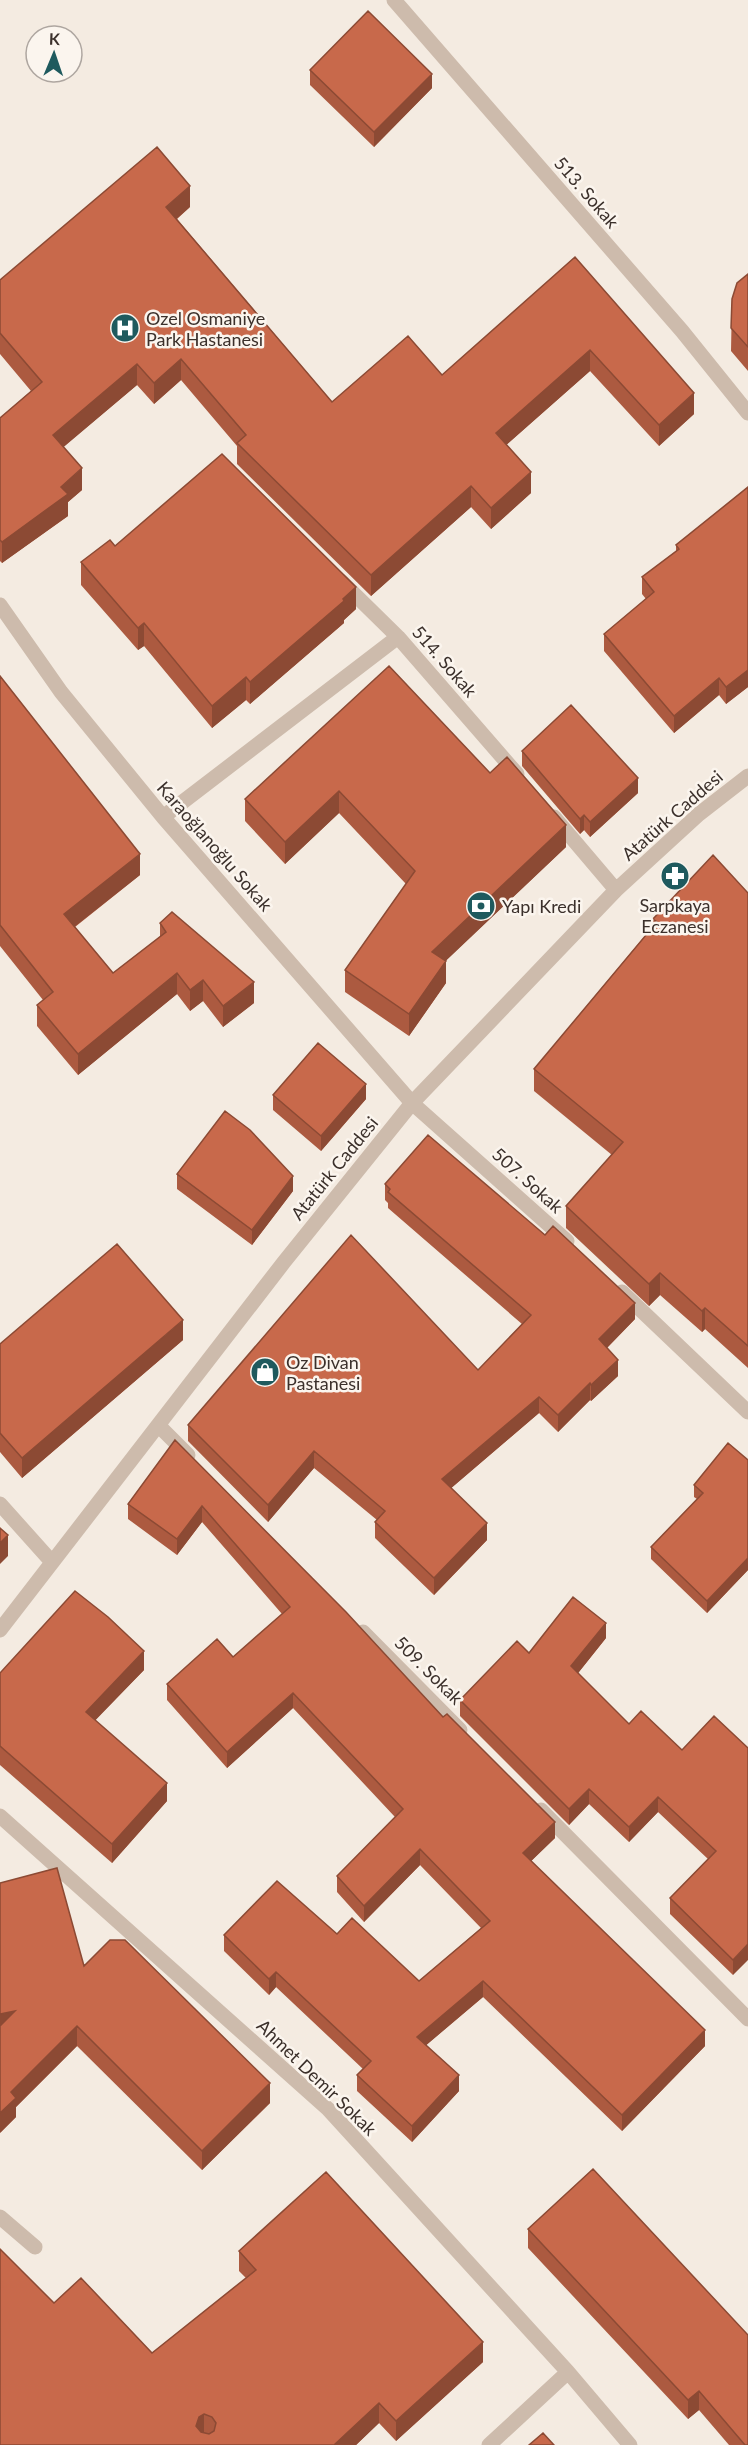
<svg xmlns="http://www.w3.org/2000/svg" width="748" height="2445" font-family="Lato,sans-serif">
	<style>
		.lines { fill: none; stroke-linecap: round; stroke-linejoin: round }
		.minor { stroke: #cdbbac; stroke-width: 15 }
		.wall { fill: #ac5a40 }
		.shaded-wall { fill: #8c4a34 }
		.building { fill: #c8694b; stroke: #8c4a34; stroke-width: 1.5; fill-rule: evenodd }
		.labels { text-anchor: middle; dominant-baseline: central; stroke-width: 5; stroke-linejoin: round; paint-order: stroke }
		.street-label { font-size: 18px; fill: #3b302b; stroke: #fbf5ee }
		.poi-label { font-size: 18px; fill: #3b302b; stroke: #fbf5ee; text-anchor: start }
	</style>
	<rect width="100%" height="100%" fill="#f4ebe1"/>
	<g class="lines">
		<path class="minor" d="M394,0l288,331 66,82
			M341,581l57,56 119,137
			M0,605l61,87 102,125 249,286 155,138
			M163,817l235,-180
			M554,817l62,73
			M622,1292l126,120
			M159,1426l29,29
			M0,1504l51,57
			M0,1630l284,-368 128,-159 204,-213 83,-76 49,-38
			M363,1632l97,98
			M541,1810l207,209
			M0,1816l328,293 240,263 62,73
			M0,2217l35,30
			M489,2445l79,-73"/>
	</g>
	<path class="wall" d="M310,70l122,18 -58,59 -64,-62z
		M190,207l-13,12 155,183 110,-27 133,-118 119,157 -35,32 -69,-75 -84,74 25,48 -40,36 -20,-22 -100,89 -134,-132v-18l-56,-66 -27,24 -17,-19 -74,62 19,43 -14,12v14l-66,47 -2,-2v-143l31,-27 -31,-37v-74z
		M748,274v97l-17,-20 1,-52z
		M748,487v200l-22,17 -7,-9 -45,38 -70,-82v-17l42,-35 -4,-5v-17l34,-26v-6z
		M115,546l241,63 -12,11v3l-94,81 -4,-4 -34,28 -68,-82 -6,4 -57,-65v-23z
		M0,676l140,199 -65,52 38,46 47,-36v-14l94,80 -31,24 -20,-26 -13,10 -13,-17 -99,81 -41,-49v-21l6,-5 -43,-54z
		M522,751l116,42 -48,44 -6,-7 -4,4 -58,-68z
		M490,773l76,74 -121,114 1,22 -37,53 -64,-44v-22l61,-86 -67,-71 -54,51 -40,-43v-22z
		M748,893v475l-43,-39 -3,3 -42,-37 -11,11 -83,-78v-22l46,-51 -78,-64v-22l119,-143v-7z
		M273,1095l93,4 -45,52 -48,-41z
		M177,1174l116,17 -41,54 -75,-56z
		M385,1184l250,135 -28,29 11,28 -27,25 -1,-1 -32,32 -19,-19 -88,75 36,52 -53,55 -59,-57v-16l2,-2 -63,-52 -46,54 -80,-81v-16l290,-55 44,-46 -134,-116v-5l-3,-3z
		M183,1340l-161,138 -22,-26v-108z
		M175,1440l380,398 -24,23 174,185 -83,85 -139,-134 -57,48 33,46 -47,51 -55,-51v-16l6,-6 -87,-82 -7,8 -45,-44v-16l113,-1 82,47 62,-53 -61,-63 -56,57 -27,-30v-16l58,-59 -102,-109 -66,60 -60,-68v-16l66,-27 49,-43 -80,-92 -25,33 -49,-36v-15z
		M748,1460v110l-41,43 -56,-54v-12l46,-48 -3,-2v-12z
		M606,1638l-28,35 51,51 53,26 66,-2 -15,227 -63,-61v-16l38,-39 -50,-47 -29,30 -40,-38 -20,21 -109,-109v-16l69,-47z
		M144,1670l-49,50 72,81 -55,62 -112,-98v-92z
		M84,1966l186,137 -68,67 -125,-124 -61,61v10l-16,16z
		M593,2169l155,276h-19l-30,-35 -11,9 -160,-171v-19z
		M239,2251l244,111 -87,79 -17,-18 -23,22h-356l54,-142 98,50 94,-75 -7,-7z"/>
	<path class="shaded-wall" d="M432,74v14l-58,59v-15z
		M190,186v21l-24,21v-21z
		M590,350v21l-94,83v-21z
		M181,359v21l-27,24v-21z
		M137,364v21l-84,71v-21z
		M694,393v21l-35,32v-21z
		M82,468v22l-14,12v14l-66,47v-21z
		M531,472v21l-40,36v-21z
		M471,486v21l-100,89v-21z
		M356,587v22l-12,11v3l-94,81v-22z
		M144,623v23l-6,4v-22z
		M748,670v17l-22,17v-17z
		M246,677v23l-34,28v-22z
		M719,678v17l-45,38v-17z
		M638,778v15l-48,44v-15z
		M339,791v22l-54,51v-22z
		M584,815v15l-4,4v-15z
		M566,825v22l-134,127v-22z
		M140,854v21l-76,60v-21z
		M446,961v22l-37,53v-22z
		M177,973v21l-99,81v-21z
		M203,980v21l-13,10v-21z
		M254,982v21l-31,24v-21z
		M366,1084v15l-45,52v-15z
		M293,1176v15l-41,54v-15z
		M660,1273v22l-11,11v-22z
		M635,1303v16l-36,37v-17z
		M705,1308v21l-3,3v-21z
		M183,1320v20l-161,138v-20z
		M618,1360v16l-27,25v-16z
		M590,1383v17l-32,32v-17z
		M539,1397v16l-97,83v-17z
		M314,1451v17l-46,54v-17z
		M202,1506v16l-25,33v-16z
		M487,1523v17l-53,55v-17z
		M8,1535v21l-8,8v-21z
		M748,1558v12l-41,43v-12z
		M606,1623v15l-35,44v-16z
		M144,1651v19l-58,60v-18z
		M293,1693v15l-66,60v-16z
		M167,1783v18l-55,62v-19z
		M589,1789v15l-20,21v-16z
		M658,1797v15l-29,30v-15z
		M555,1822v16l-32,31v-16z
		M420,1849v16l-56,57v-16z
		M748,1944v16l-15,15v-15z
		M276,1972v15l-7,8v-16z
		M483,1981v16l-66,56v-16z
		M15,2011l-15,23v-20z
		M77,2026v20l-61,61v10l-16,16v-20l11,-21z
		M705,2030v16l-83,85v-16z
		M459,2075v16l-47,51v-16z
		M270,2083v20l-68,67v-19z
		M483,2342v20l-87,79v-20z
		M699,2391v19l-11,9v-19z
		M379,2403v20l-23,22h-22z
		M204,2414v20l-5,4 -3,-12 3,-9z"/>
	<path class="building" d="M368,11l64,63 -58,58 -64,-62z
		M157,147l33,39 -24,21 166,195 76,-66 34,39 133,-118 119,136 -35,32 -69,-75 -94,83 35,39 -40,36 -20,-22 -100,89 -134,-132 9,-8 -65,-76 -27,24 -17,-19 -84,71 29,33 -21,19 7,7 -66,48 -2,-2v-122l42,-36 -42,-49v-53z
		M748,274v73l-17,-19 1,-29 5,-16z
		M222,454l134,133 -13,12 1,2 -94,81 -4,-5 -34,29 -68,-83 -6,5 -57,-66 29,-22 5,6z
		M748,487v183l-22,17 -7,-9 -45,38 -70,-82 50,-42 -12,-15 37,-28 -3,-4z
		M389,666l101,107 17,-16 59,68 -134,127 14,9 -37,53 -64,-44 70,-99 -76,-80 -54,51 -40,-43z
		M0,676l140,178 -76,60 49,59 53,-41 -6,-9 12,-11 82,70 -31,24 -20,-26 -13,10 -13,-17 -99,81 -41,-49 16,-13 -53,-67z
		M571,705l67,73 -48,44 -6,-7 -4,4 -58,-68z
		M713,855l35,38v453l-43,-38 -3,3 -42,-38 -11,11 -83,-78 57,-64 -89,-73 123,-147 -4,-3z
		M318,1043l48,41 -45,52 -48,-41z
		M225,1111l25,19 43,46 -41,54 -75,-56z
		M428,1135l117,100 8,-9 82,77 -36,36 19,21 -27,25 -1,-2 -32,32 -19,-18 -97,82 45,44 -53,55 -59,-56 10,-11 -71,-60 -46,54 -80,-80 163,-190 127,135 53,-55 -143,-123 2,-3 -5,-5z
		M117,1244l66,76 -161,138 -22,-25v-89z
		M175,1440l171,172 97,105 4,-3 108,108 -32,31 182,177 -83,85 -139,-134 -66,56 42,38 -47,51 -55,-51 14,-14 -95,-89 -7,7 -45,-44 53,-54 60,53 15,-16 67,63 71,-60 -70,-72 -56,57 -27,-30 66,-67 -110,-116 -66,59 -60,-68 50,-45 16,18 57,-50 -88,-101 -25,33 -49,-35z
		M728,1443l20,17v98l-41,43 -56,-54 52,-54 -9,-8z
		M0,1528l8,7 -8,8z
		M75,1591l33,26 36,34 -58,61 81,71 -55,61 -112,-98v-73z
		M573,1597l33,26 -35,43 58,58 12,-13 41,39 32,-34 34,32v196l-15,16 -63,-62 46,-47 -58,-54 -29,30 -40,-38 -20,20 -109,-109 57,-59 12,12z
		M57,1868l27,98 26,-26h15l145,143 -68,68 -125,-125 -66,66 5,6 -16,15v-87l15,-15 -15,3v-131z
		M593,2169l155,166v110h-3l-46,-54 -11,9 -160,-171z
		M326,2172l157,170 -87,79 -17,-18 -45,42h-334v-196l54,54 27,-25 71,75 104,-83 -17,-19zM204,2414l8,3 4,6 -2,8 -5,3 -8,-2 -5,-6 3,-9z
		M543,2433l11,12h-25z"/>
	<defs>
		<g id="hospital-disc" transform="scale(1.5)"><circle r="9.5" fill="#1f5a5e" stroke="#fbf5ee"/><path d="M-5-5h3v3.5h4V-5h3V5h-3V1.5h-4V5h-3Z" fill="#fff"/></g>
		<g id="pharmacy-disc" transform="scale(1.5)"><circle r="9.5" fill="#1f5a5e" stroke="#fbf5ee"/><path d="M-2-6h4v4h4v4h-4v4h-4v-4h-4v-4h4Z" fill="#fff"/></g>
		<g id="bank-disc" transform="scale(1.5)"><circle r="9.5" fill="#1f5a5e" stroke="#fbf5ee"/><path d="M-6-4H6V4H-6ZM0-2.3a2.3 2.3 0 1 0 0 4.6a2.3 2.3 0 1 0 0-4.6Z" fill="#fff"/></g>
		<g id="shop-disc" transform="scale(1.5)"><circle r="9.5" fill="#1f5a5e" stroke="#fbf5ee"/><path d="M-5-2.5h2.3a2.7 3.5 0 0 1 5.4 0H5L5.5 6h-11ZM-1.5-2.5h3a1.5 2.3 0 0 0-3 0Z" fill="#fff"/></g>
	</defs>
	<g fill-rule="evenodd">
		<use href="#hospital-disc" x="125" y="328"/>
		<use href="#pharmacy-disc" x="675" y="876"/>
		<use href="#bank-disc" x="481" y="906"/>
		<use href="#shop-disc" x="265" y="1372"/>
	</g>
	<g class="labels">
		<g class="street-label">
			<text transform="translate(587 192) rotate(49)">513. Sokak</text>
			<text transform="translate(445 661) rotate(49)">514. Sokak</text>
			<text transform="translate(672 815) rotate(-41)">Atatürk Caddesi</text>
			<text transform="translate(215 846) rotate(49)">Karaoğlanoğlu Sokak</text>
			<text transform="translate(334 1168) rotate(-51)">Atatürk Caddesi</text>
			<text transform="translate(528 1180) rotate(42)">507. Sokak</text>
			<text transform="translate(429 1670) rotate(45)">509. Sokak</text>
			<text transform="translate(317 2077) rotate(44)">Ahmet Demir Sokak</text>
		</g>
		<g class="poi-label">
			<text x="146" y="318">Ozel Osmaniye<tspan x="146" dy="21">Park Hastanesi</tspan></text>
			<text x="675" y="905" text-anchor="middle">Sarpkaya<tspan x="675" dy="21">Eczanesi</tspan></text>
			<text x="502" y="906">Yapı Kredi</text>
			<text x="286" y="1362">Oz Divan<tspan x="286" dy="21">Pastanesi</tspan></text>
		</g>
	</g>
	<g transform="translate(54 54) rotate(2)"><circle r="28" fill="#fbf5ee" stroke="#aea6a0" stroke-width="1.5"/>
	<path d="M0-4.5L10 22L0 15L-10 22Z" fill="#1f5a5e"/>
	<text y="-9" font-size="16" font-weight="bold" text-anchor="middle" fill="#3b302b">K</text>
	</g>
</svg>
